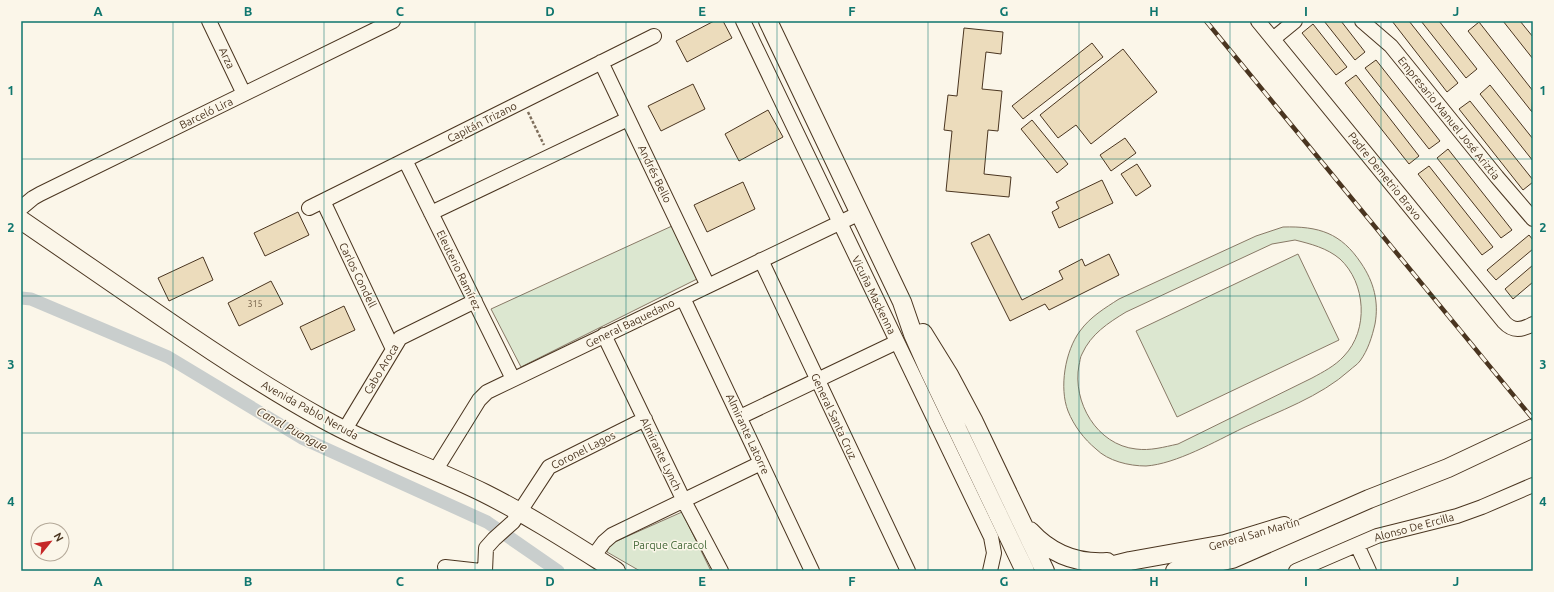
<svg xmlns="http://www.w3.org/2000/svg" width="1554" height="592" font-family="Ubuntu,sans-serif">
	<style>
		.green { fill: #dce7d0; stroke: #887966; fill-rule: evenodd }
		.lines { fill: none; stroke-linecap: round; stroke-linejoin: round }
		.canal { stroke: #c9cecd; stroke-width: 13 }
		.building { fill: #ecdcbc; stroke: #4a3520 }
		.minor-casing { stroke: #4a3520; stroke-width: 16 }
		.major-casing { stroke: #4a3520; stroke-width: 20 }
		.path { stroke: #7f6f5c; stroke-width: 2.5; stroke-dasharray: 3 2; stroke-linecap: butt }
		.minor { stroke: #fbf6e9; stroke-width: 14 }
		.major { stroke: #fbf6e9; stroke-width: 18 }
		.rail-casing { stroke: #4a3520; stroke-width: 4.5 }
		.rail { stroke: #fbf6e9; stroke-width: 3; stroke-dasharray: 9; stroke-linecap: butt }
		.grid { fill: none; stroke: #0f766e; stroke-width: 1; stroke-opacity: 0.55 }
		.labels { text-anchor: middle; dominant-baseline: central; stroke-width: 3; stroke-linejoin: round; paint-order: stroke }
		.number-label { font-size: 9px; fill: #725f47 }
		.street-label { font-size: 11px; fill: #4a3520; stroke: #fbf6e9 }
		.park-label { font-size: 11px; fill: #436837; stroke: #fbf6e9 }
		.water-label { font-size: 12px; font-style: italic; fill: #4a3520; stroke: #fbf6e9 }
		.neatline { fill: none; stroke: #0f766e; stroke-width: 1.5 }
		.grid-label { font-size: 13px; text-anchor: middle; font-weight: bold; fill: #0f766e }
	</style>
	<rect width="100%" height="100%" fill="#fbf6e9"/>
	<path class="green" d="M672,226l25,53 -176,88 -30,-58z
		M1283,227c36,-1 58,6 78,36 13,19 18,39 14,61 -3,13 -7,26 -15,37 -3,4 -7,6 -10,9 -30,27 -71,41 -107,58 -27,13 -67,36 -97,38 -17,0 -38,-5 -50,-17 -12,-10 -22,-23 -28,-38 -9,-23 -3,-60 12,-80 10,-14 25,-23 39,-32l137,-63zM1295,240c16,4 32,8 45,19 26,24 29,71 4,97 -9,10 -21,16 -32,22l-134,66c-14,3 -28,7 -42,5 -39,-4 -64,-47 -57,-84 1,-3 1,-8 3,-11 9,-20 26,-31 44,-42l146,-68z
		M1298,254l41,86 -162,77 -41,-86z
		M682,512l29,59h-71l-33,-19 3,-8z"/>
	<g class="lines">
		<path class="canal" d="M21,298l10,1 137,58 134,81 185,84 71,49"/>
	</g>
	<path class="building" d="M714,21h9l9,17 -45,24 -11,-21z
		M1324,21h17l24,31 -10,8z
		M1392,21h17l49,62 -11,9z
		M1421,21h18l38,48 -11,9z
		M1503,21h17l13,16v22z
		M1479,22l54,69 -1,21 -64,-81z
		M1313,24l34,43 -11,8 -34,-42z
		M964,28l39,4 -2,22 -15,-2 -4,37 20,2 -4,40 -10,-1 -4,44 27,3 -2,20 -63,-6 6,-60 -8,-1 4,-35 9,1z
		M1092,43l11,14 -80,62 -11,-13z
		M1123,49l34,43 -66,52 -15,-19 -18,13 -18,-23z
		M1376,60l64,81 -11,8 -64,-81z
		M1356,75l63,81 -10,8 -64,-81z
		M693,84l12,25 -44,22 -13,-25z
		M1490,85l43,54v22l-53,-67z
		M1470,101l63,79v2l-10,8 -64,-81z
		M768,110l15,27 -44,24 -14,-27z
		M1032,120l36,44 -11,9 -36,-44z
		M1125,138l11,15 -25,18 -11,-16z
		M1448,149l64,81 -11,8 -64,-80z
		M1137,164l14,22 -15,10 -15,-22z
		M1429,166l64,81 -11,8 -64,-81z
		M1102,180l11,23 -54,25 -7,-16 7,-4 -3,-6z
		M743,182l12,27 -48,23 -13,-27z
		M298,212l11,23 -44,21 -11,-23z
		M989,234l33,66 41,-21 -4,-8 23,-12 3,7 24,-12 10,21 -70,35 -4,-6 -35,17 -39,-78z
		M1529,235l4,5v9l-37,31 -9,-10z
		M203,257l10,23 -44,21 -11,-23z
		M1533,265v17l-20,17 -8,-10z
		M271,281l12,23 -44,22 -11,-23z
		M344,306l11,24 -44,20 -11,-23z"/>
	<g class="lines">
		<g class="minor-casing">
			<path id="minor" d="M209,21l35,73
				M743,21l248,516 3,16 -4,18
				M1258,21l246,301c9,10 18,8 29,2
				M1362,21l29,25 106,131 36,42
				M1273,39l22,-18
				M601,62l107,224
				M405,160l108,219
				M323,201l70,148
				M21,208l12,-10 7,-4 353,-173
				M309,208l345,-172
				M431,213l197,-94
				M761,260l147,311
				M683,298l129,273
				M604,335l80,166 37,70
				M740,417l157,-75
				M344,431l56,-93 75,-37
				M435,471l44,-71 8,-8 373,-179
				M1357,545l12,26
				M593,557l11,-15 8,-7 149,-72
				M445,567l36,4
				M485,571l1,-23 8,-9 19,-17 36,-55 96,-48
				M1296,571l81,-35 80,-20 25,-9 51,-22"/>
		</g>
		<g class="major-casing">
			<path id="major" d="M768,21l134,281 11,32 16,36 96,201
				M21,220c47,32 94,65 141,97 52,36 105,71 161,102 52,29 108,48 161,74 46,23 89,51 132,78
				M923,333l26,42 25,47 71,149
				M1030,531c21,23 46,33 77,31
				M1090,571l40,-10 95,-17 59,-18
				M1175,571l57,-12 137,-60 79,-31 85,-40"/>
		</g>
		<path class="path" d="M528,112l16,33"/>
		<use href="#minor" class="minor"/>
		<use href="#major" class="major"/>
		<g class="rail-casing">
			<path id="rail" d="M1206,21l327,398"/>
		</g>
		<use href="#rail" class="rail"/>
	</g>
	<path class="grid" d="M173,21v550M324,21v550M475,21v550M626,21v550M777,21v550M928,21v550M1079,21v550M1230,21v550M1381,21v550M21,159h1512M21,296h1512M21,433h1512"/>
	<g class="labels">
		<g class="number-label">
			<text x="255" y="304">315</text>
		</g>
		<g class="street-label">
			<text transform="translate(227 58) rotate(65)">Arza</text>
			<text transform="translate(206 113) rotate(-26)">Barceló Lira</text>
			<text transform="translate(1449 118) rotate(51)">Empresario Manuel José Ariztia</text>
			<text transform="translate(482 122) rotate(-27)">Capitán Trizano</text>
			<text transform="translate(655 174) rotate(64)">Andrés Bello</text>
			<text transform="translate(1385 176) rotate(51)">Padre Demetrio Bravo</text>
			<text transform="translate(459 270) rotate(64)">Eleuterio Ramírez</text>
			<text transform="translate(358 275) rotate(64)">Carlos Condell</text>
			<text transform="translate(874 295) rotate(64)">Vicuña Mackenna</text>
			<text transform="translate(630 323) rotate(-26)">General Baquedano</text>
			<text transform="translate(381 369) rotate(-59)">Cabo Aroca</text>
			<text transform="translate(310 410) rotate(29)">Avenida Pablo Neruda</text>
			<text transform="translate(834 416) rotate(65)">General Santa Cruz</text>
			<text transform="translate(748 434) rotate(65)">Almirante Latorre</text>
			<text transform="translate(583 450) rotate(-27)">Coronel Lagos</text>
			<text transform="translate(661 454) rotate(64)">Almirante Lynch</text>
			<text transform="translate(1414 527) rotate(-15)">Alonso De Ercilla</text>
			<text transform="translate(1254 534) rotate(-16)">General San Martín</text>
		</g>
		<g class="park-label">
			<text x="670" y="545">Parque Caracol</text>
		</g>
		<g class="water-label">
			<text transform="translate(292 429) rotate(29)">Canal Puangue</text>
		</g>
	</g>
	<rect width="1554" height="592" fill="none" stroke="#fbf6e9" stroke-width="44"/>
	<g transform="translate(50 542) rotate(60)"><circle r="19" fill="#fbf6e9" stroke="#b4a999"/>
	<path d="M0-3L7 15L0 10L-7 15Z" fill="#c62828"/>
	<text y="-6" font-size="11" font-weight="bold" text-anchor="middle" fill="#4a3520">N</text>
	</g>
	<rect x="22" y="22" width="1510" height="548" class="neatline"/>
	<g class="grid-label">
		<text x="98" y="16">A</text>
		<text x="248" y="16">B</text>
		<text x="400" y="16">C</text>
		<text x="550" y="16">D</text>
		<text x="702" y="16">E</text>
		<text x="852" y="16">F</text>
		<text x="1004" y="16">G</text>
		<text x="1154" y="16">H</text>
		<text x="1306" y="16">I</text>
		<text x="1456" y="16">J</text>
		<text x="11" y="95">1</text>
		<text x="1543" y="95">1</text>
		<text x="11" y="232">2</text>
		<text x="1543" y="232">2</text>
		<text x="11" y="369">3</text>
		<text x="1543" y="369">3</text>
		<text x="11" y="506">4</text>
		<text x="1543" y="506">4</text>
		<text x="98" y="586">A</text>
		<text x="248" y="586">B</text>
		<text x="400" y="586">C</text>
		<text x="550" y="586">D</text>
		<text x="702" y="586">E</text>
		<text x="852" y="586">F</text>
		<text x="1004" y="586">G</text>
		<text x="1154" y="586">H</text>
		<text x="1306" y="586">I</text>
		<text x="1456" y="586">J</text>
	</g>
</svg>
